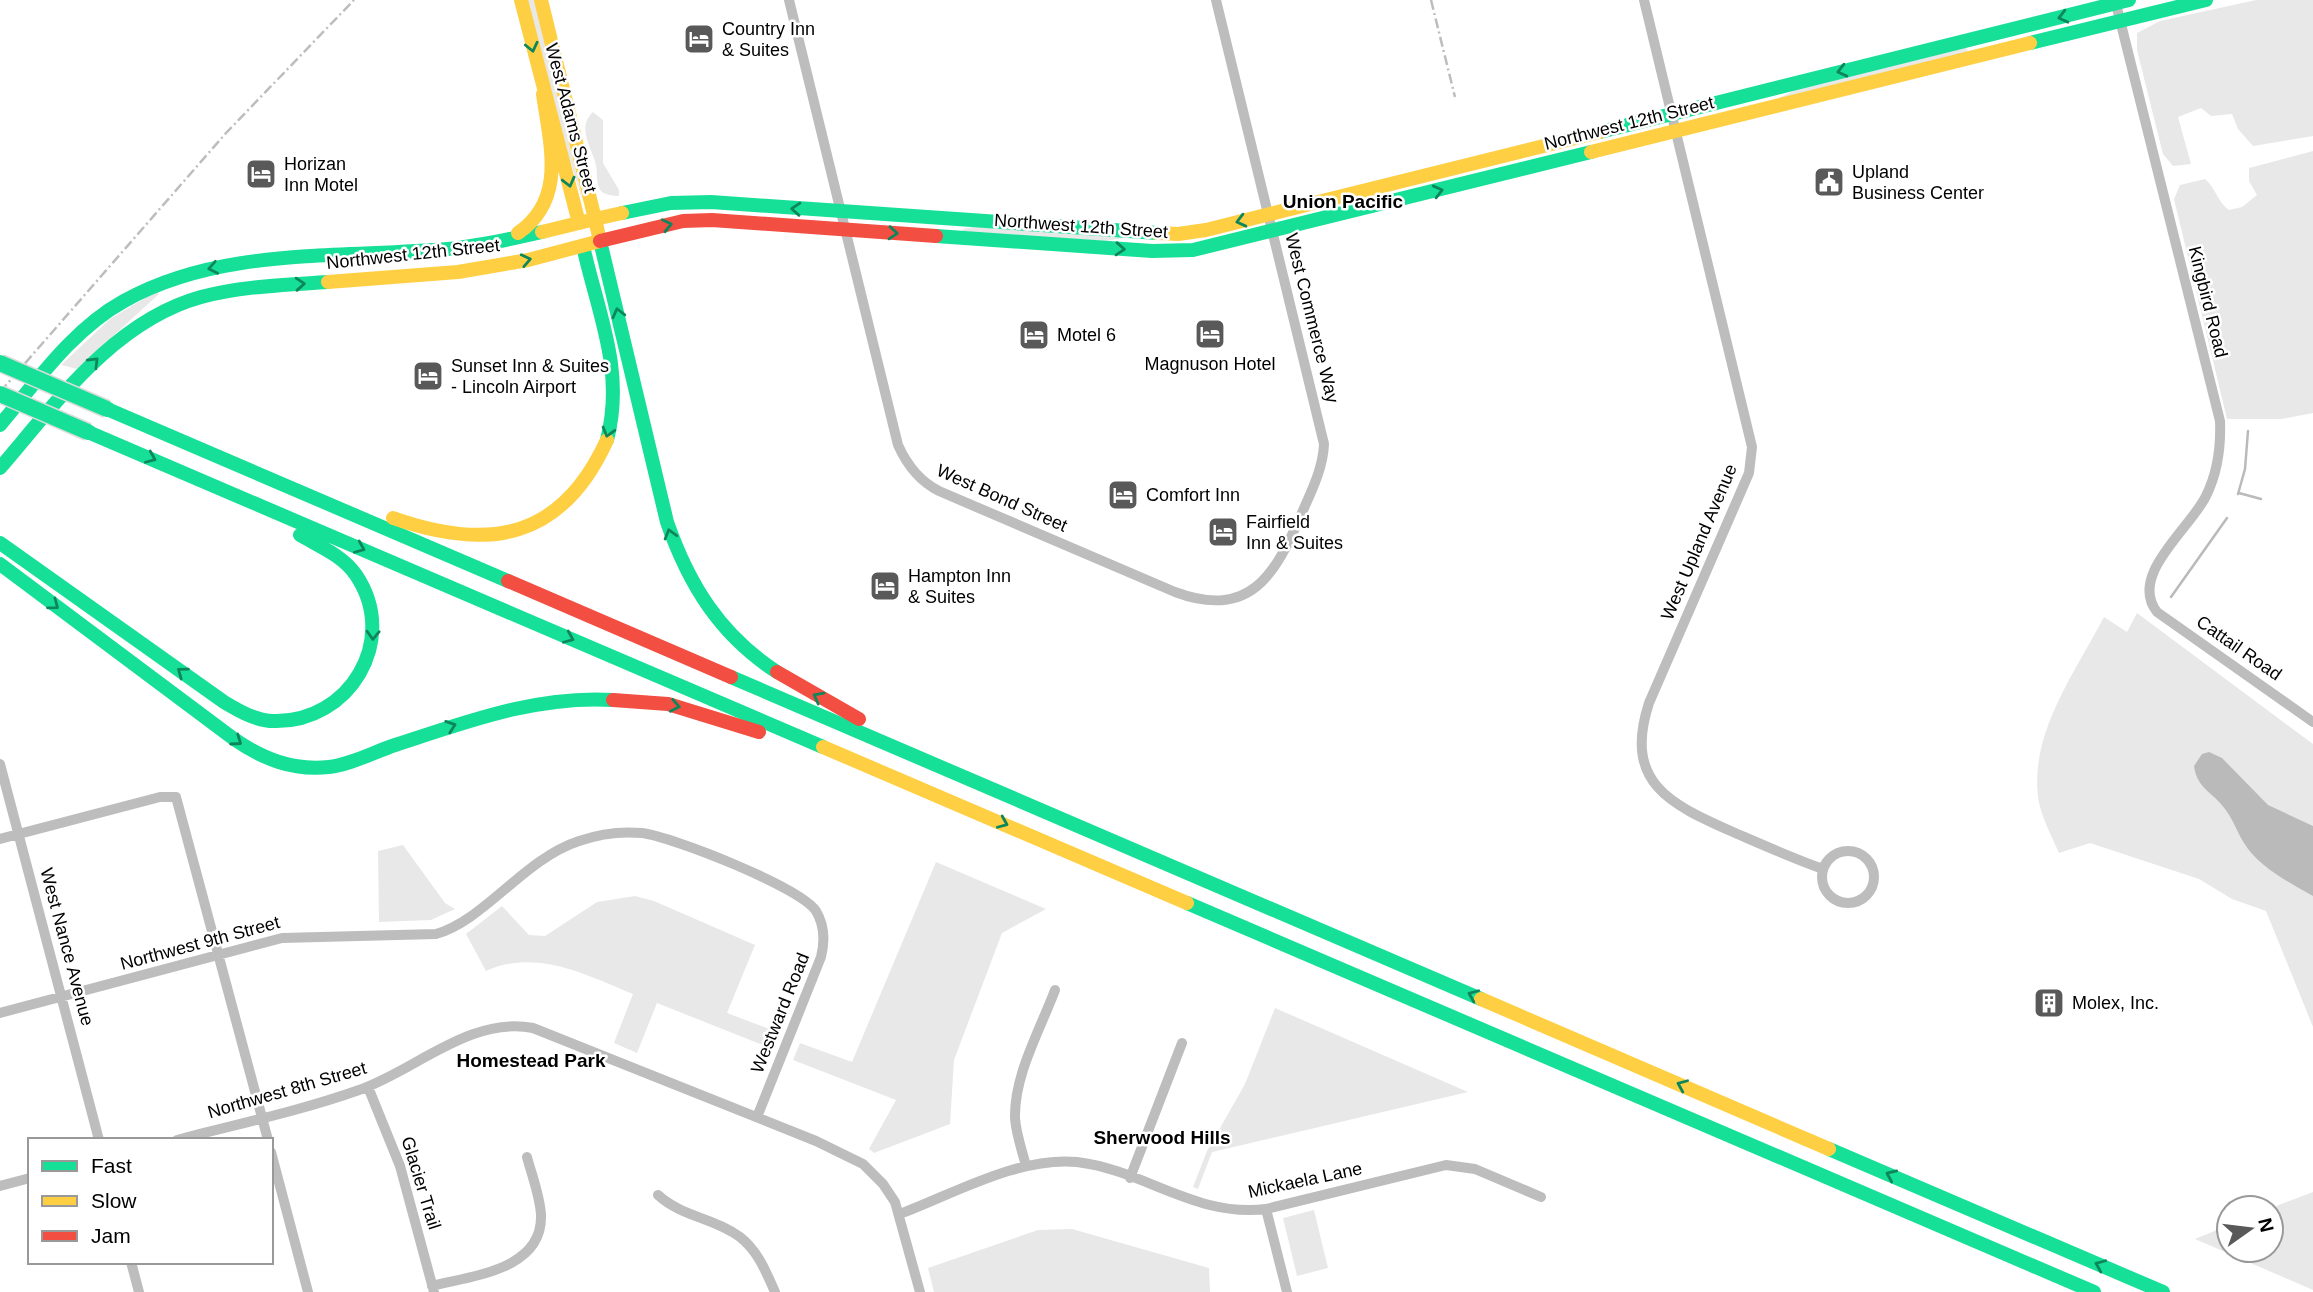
<svg xmlns="http://www.w3.org/2000/svg" width="2313" height="1292" font-family="Helvetica,sans-serif">
	<style>
		.green { fill: #e8e8e8 }
		.water { fill: #bababa }
		.lines { fill: none; stroke-linecap: round; stroke-linejoin: round }
		.stream { stroke: #bababa; stroke-width: 2.5 }
		.street { stroke: #bdbdbd; stroke-width: 10 }
		.fast { stroke: #16e098; stroke-width: 14 }
		.slow { stroke: #ffcf43; stroke-width: 14 }
		.jam { stroke: #f24e42; stroke-width: 14 }
		.rail { stroke: #bdbdbd; stroke-width: 2.5; stroke-dasharray: 10 3.5 2 3.5; stroke-linecap: butt }
		.fast-bridge-casing { stroke: #dbdbdb; stroke-width: 19; stroke-linecap: butt }
		.fast-bridge { stroke: #16e098; stroke-width: 16 }
		.oneway { stroke: #0d865b }
		.labels { text-anchor: middle; dominant-baseline: central; stroke-width: 5; stroke-linejoin: round; paint-order: stroke }
		.poi-label { font-size: 18px; fill: #000; stroke: #fff; text-anchor: start }
		.street-label { font-size: 18px; fill: #000; stroke: #fff }
		.neighbourhood-label { font-size: 19px; font-weight: bold; fill: #000; stroke: #fff }
	</style>
	<rect width="100%" height="100%" fill="#fff"/>
	<path class="green" d="M527,0h8l48,202 -29,-92z
		M2256,0h57v136l-60,10 -15,-17 -6,-15 -21,2 -10,-8 -23,9 13,47 -18,2 -10,-12 -26,-104v-17l23,-12z
		M1966,47l2,5 -188,48 -1,-2 21,-10z
		M593,112l10,8v43l16,27v6c-6,0 -12,-1 -17,-4 -7,-6 -4,-19 -6,-27 -4,-17 -20,-37 -3,-53z
		M2313,151v262l-31,6h-55l-53,-220 6,-14 25,-6c11,9 13,24 24,31l13,-3 15,-12 -8,-14v-13z
		M979,226l145,10v2l-19,3 -143,-9 1,-3z
		M157,291l2,3 -82,75 -16,-4 49,-46z
		M2137,613l176,131v283l-47,-116 -34,-12 -33,-20 -109,-36 -31,10c-7,-16 -16,-33 -20,-50 -12,-67 36,-130 65,-186l23,15z
		M403,845l42,58 10,6 -24,11 -52,2 -1,-71z
		M936,862l110,47 -44,24 -48,127 -4,64 -76,29 -5,-4 27,-49 -103,-40 7,-17 52,19z
		M635,896l19,5 101,44 -28,68 50,19 -7,16 -113,-45 -20,50 -23,-10 19,-49c-46,-19 -97,-46 -147,-23l-20,-37 36,-28 27,29 16,1 52,-34z
		M1275,1008l193,84 -256,60 -14,37 -5,-2 14,-36 38,-67z
		M2313,1192v98l-118,-51 34,-14v25h42v-42z
		M1314,1210l14,58 -31,8 -14,-58z
		M1072,1229l137,39 1,24h-276l-6,-24 110,-38z"/>
	<path class="water" d="M2209,752l13,6 46,47 45,21v70c-25,-14 -54,-29 -69,-53 -7,-11 -11,-24 -19,-34 -12,-17 -28,-20 -31,-43l8,-12z"/>
	<g class="lines">
		<path class="stream" d="M2239,493l22,6
			M2238,494l7,-25 3,-38
			M2171,597l56,-79"/>
		<path class="street" d="M789,0l109,445c9,20 21,36 41,46l236,101c75,28 100,-17 126,-77 10,-23 22,-46 23,-71l-108,-444
			M1644,0l108,447 -3,26 -100,230c-26,80 21,101 84,129 30,13 59,26 90,37
			M2115,0l105,421c1,26 -2,51 -14,75 -16,33 -78,79 -49,116l156,110
			M0,764l99,376
			M0,839l160,-42h16l92,343
			M1822 877a26 26 0 1 1 52 0a26 26 0 1 1-52 0Z
			M0,1013l282,-75 154,-4c49,-14 88,-75 143,-93 20,-7 41,-10 63,-8 31,4 158,54 174,78 9,15 9,30 5,46l-64,160
			M368,1087l32,79 34,126
			M177,1140c60,-16 123,-29 182,-50 57,-20 111,-74 174,-62l283,113 47,23 20,20 12,18 25,90
			M271,1152l37,140
			M1026,1166c-4,-16 -10,-32 -11,-48 -1,-43 25,-88 40,-128
			M1130,1178l52,-135
			M0,1186l30,-8
			M658,1195c24,22 57,23 82,42 18,14 26,35 35,55
			M1266,1209l21,83
			M900,1214c53,-20 120,-58 177,-52 67,8 119,56 189,47l180,-44 29,4 66,28
			M131,1262l8,30
			M432,1286c39,-10 111,-16 109,-71 -1,-19 -9,-39 -14,-58"/>
		<path class="fast" d="M2030,43l176,-43
			M1600,132l529,-132
			M622,213l49,-10 40,-1 446,31
			M936,236l216,15 41,-1 398,-98
			M600,241l67,281c22,63 53,113 110,150
			M583,246c15,68 42,124 24,194
			M107,409l401,172
			M0,425c37,-44 73,-96 124,-124 96,-54 217,-43 324,-52 32,-3 63,-10 94,-17
			M88,432l735,315
			M0,468c56,-65 114,-147 201,-171 41,-11 85,-12 127,-15
			M0,543l224,159c15,9 32,19 50,19 75,2 126,-81 82,-146 -13,-19 -37,-29 -56,-40
			M0,564l234,175c29,20 59,32 95,28 21,-2 45,-15 66,-22 71,-23 142,-50 218,-45
			M731,677l750,322
			M1187,903l907,389
			M1829,1149l334,143"/>
		<path class="slow" d="M521,0l58,223
			M541,0l54,219 27,-6
			M1591,152l439,-109
			M518,233c49,-34 32,-88 25,-139
			M1157,233l21,1 28,-4 394,-98
			M328,282l130,-10 70,-12 72,-19 -5,-22 -53,13
			M393,518c97,34 169,21 214,-78
			M823,747l364,156
			M1481,999l348,150"/>
		<path class="jam" d="M600,241l83,-20 29,-1 224,16
			M508,581l223,96
			M777,672l82,47
			M613,700l55,4 91,28"/>
		<path class="rail" d="M1431,0l24,97
			M0,392l226,-259 128,-133"/>
		<g class="fast-bridge-casing">
			<path id="fast-bridge" d="M0,363l107,46
				M0,394l88,38"/>
		</g>
		<use href="#fast-bridge" class="fast-bridge"/>
	</g>
	<defs><path id="oneway-chevron" d="M-2-3.5L2.5 0L-2 3.5" fill="none" stroke-width="1.6" stroke-linecap="round" stroke-linejoin="round" transform="scale(1.75)"/></defs>
	<g class="oneway">
		<use href="#oneway-chevron" transform="translate(2063 17) rotate(166)"/>
		<use href="#oneway-chevron" transform="translate(532 47) rotate(77)"/>
		<use href="#oneway-chevron" transform="translate(1842 71) rotate(166)"/>
		<use href="#oneway-chevron" transform="translate(569 182) rotate(76)"/>
		<use href="#oneway-chevron" transform="translate(1438 191) rotate(-14)"/>
		<use href="#oneway-chevron" transform="translate(796 209) rotate(-176)"/>
		<use href="#oneway-chevron" transform="translate(1241 221) rotate(166)"/>
		<use href="#oneway-chevron" transform="translate(667 225) rotate(-13)"/>
		<use href="#oneway-chevron" transform="translate(893 233) rotate(4)"/>
		<use href="#oneway-chevron" transform="translate(1120 249) rotate(4)"/>
		<use href="#oneway-chevron" transform="translate(526 260) rotate(-12)"/>
		<use href="#oneway-chevron" transform="translate(213 268) rotate(169)"/>
		<use href="#oneway-chevron" transform="translate(300 284) rotate(-4)"/>
		<use href="#oneway-chevron" transform="translate(618 313) rotate(-104)"/>
		<use href="#oneway-chevron" transform="translate(94 362) rotate(-45)"/>
		<use href="#oneway-chevron" transform="translate(608 432) rotate(106)"/>
		<use href="#oneway-chevron" transform="translate(151 458) rotate(23)"/>
		<use href="#oneway-chevron" transform="translate(670 534) rotate(-106)"/>
		<use href="#oneway-chevron" transform="translate(360 548) rotate(23)"/>
		<use href="#oneway-chevron" transform="translate(54 605) rotate(37)"/>
		<use href="#oneway-chevron" transform="translate(373 635) rotate(92)"/>
		<use href="#oneway-chevron" transform="translate(569 638) rotate(23)"/>
		<use href="#oneway-chevron" transform="translate(182 672) rotate(-144)"/>
		<use href="#oneway-chevron" transform="translate(818 697) rotate(-152)"/>
		<use href="#oneway-chevron" transform="translate(675 706) rotate(11)"/>
		<use href="#oneway-chevron" transform="translate(451 726) rotate(-19)"/>
		<use href="#oneway-chevron" transform="translate(237 741) rotate(35)"/>
		<use href="#oneway-chevron" transform="translate(1003 823) rotate(23)"/>
		<use href="#oneway-chevron" transform="translate(1473 995) rotate(-157)"/>
		<use href="#oneway-chevron" transform="translate(1682 1085) rotate(-157)"/>
		<use href="#oneway-chevron" transform="translate(1891 1175) rotate(-156)"/>
		<use href="#oneway-chevron" transform="translate(2100 1265) rotate(-157)"/>
	</g>
	<defs>
		<g id="hotel-square" transform="scale(1.575)"><rect x="-9" y="-9" width="18" height="18" rx="4" fill="#595959" stroke="#fff"/><path d="M-6-4.5h1.5V1H6V5H4.5V3h-9V5H-6ZM-4 0a1.8 1.8 0 1 1 3.6 0ZM.5 0V-2.5h3Q6-2.5 6 0Z" fill="#fff"/></g>
		<g id="civic-square" transform="scale(1.575)"><rect x="-9" y="-9" width="18" height="18" rx="4" fill="#595959" stroke="#fff"/><path d="M-.6-6.5H3V-4.5H.6V-3L4-1V1h2V6H-6V1h2V-1L-.6-3ZM-1.2 2.5V6h2.4V2.5Z" fill="#fff"/></g>
		<g id="building-square" transform="scale(1.575)"><rect x="-9" y="-9" width="18" height="18" rx="4" fill="#595959" stroke="#fff"/><path d="M-4-6H4V6H1V3H-1V6H-4ZM-2.5-4.3h1.7v1.8h-1.7ZM.8-4.3h1.7v1.8H.8ZM-2.5-1h1.7V.8h-1.7ZM.8-1h1.7V.8H.8Z" fill="#fff"/></g>
	</defs>
	<g fill-rule="evenodd">
		<use href="#hotel-square" x="699" y="39"/>
		<use href="#hotel-square" x="261" y="174"/>
		<use href="#civic-square" x="1829" y="182"/>
		<use href="#hotel-square" x="1210" y="334"/>
		<use href="#hotel-square" x="1034" y="335"/>
		<use href="#hotel-square" x="428" y="376"/>
		<use href="#hotel-square" x="1123" y="495"/>
		<use href="#hotel-square" x="1223" y="532"/>
		<use href="#hotel-square" x="885" y="586"/>
		<use href="#building-square" x="2049" y="1003"/>
	</g>
	<g class="labels">
		<g class="poi-label">
			<text x="722" y="29">Country Inn<tspan x="722" dy="21">&amp; Suites</tspan></text>
			<text x="284" y="164">Horizan<tspan x="284" dy="21">Inn Motel</tspan></text>
			<text x="1852" y="172">Upland<tspan x="1852" dy="21">Business Center</tspan></text>
			<text x="1057" y="335">Motel 6</text>
			<text x="1210" y="364" text-anchor="middle">Magnuson Hotel</text>
			<text x="451" y="366">Sunset Inn &amp; Suites<tspan x="451" dy="21">- Lincoln Airport</tspan></text>
			<text x="1146" y="495">Comfort Inn</text>
			<text x="1246" y="522">Fairfield<tspan x="1246" dy="21">Inn &amp; Suites</tspan></text>
			<text x="908" y="576">Hampton Inn<tspan x="908" dy="21">&amp; Suites</tspan></text>
			<text x="2072" y="1003">Molex, Inc.</text>
		</g>
		<g class="street-label">
			<text transform="translate(571 118) rotate(75)">West Adams Street</text>
			<text transform="translate(1629 123) rotate(-14)">Northwest 12th Street</text>
			<text transform="translate(1081 226) rotate(4)">Northwest 12th Street</text>
			<text transform="translate(413 254) rotate(-6)">Northwest 12th Street</text>
			<text transform="translate(2208 302) rotate(76)">Kingbird Road</text>
			<text transform="translate(1312 318) rotate(76)">West Commerce Way</text>
			<text transform="translate(1002 498) rotate(24)">West Bond Street</text>
			<text transform="translate(1699 542) rotate(-67)">West Upland Avenue</text>
			<text transform="translate(2239 648) rotate(35)">Cattail Road</text>
			<text transform="translate(200 943) rotate(-15)">Northwest 9th Street</text>
			<text transform="translate(67 947) rotate(75)">West Nance Avenue</text>
			<text transform="translate(780 1013) rotate(-68)">Westward Road</text>
			<text transform="translate(287 1090) rotate(-16)">Northwest 8th Street</text>
			<text transform="translate(1305 1180) rotate(-12)">Mickaela Lane</text>
			<text transform="translate(421 1183) rotate(73)">Glacier Trail</text>
		</g>
		<g class="neighbourhood-label">
			<text x="1343" y="201">Union Pacific</text>
			<text x="531" y="1060">Homestead Park</text>
			<text x="1162" y="1137">Sherwood Hills</text>
		</g>
	</g>
	<rect x="28" y="1138" width="245" height="126" fill="#ffffff" stroke="#999999" stroke-width="2"/>
	<rect x="42" y="1161" width="35" height="10" fill="#16e098" stroke="#999999" stroke-width="2"/>
	<text x="91" y="1173" font-size="21" fill="#000000">Fast</text>
	<rect x="42" y="1196" width="35" height="10" fill="#ffcf43" stroke="#999999" stroke-width="2"/>
	<text x="91" y="1208" font-size="21" fill="#000000">Slow</text>
	<rect x="42" y="1231" width="35" height="10" fill="#f24e42" stroke="#999999" stroke-width="2"/>
	<text x="91" y="1243" font-size="21" fill="#000000">Jam</text>
	<g transform="translate(2250 1229) rotate(76)"><circle r="33" fill="#ffffff" stroke="#999999" stroke-width="2"/>
	<path d="M0-5L12 26L0 18L-12 26Z" fill="#595959"/>
	<text y="-10" font-size="19" font-weight="bold" text-anchor="middle" fill="#000000">N</text>
	</g>
</svg>
